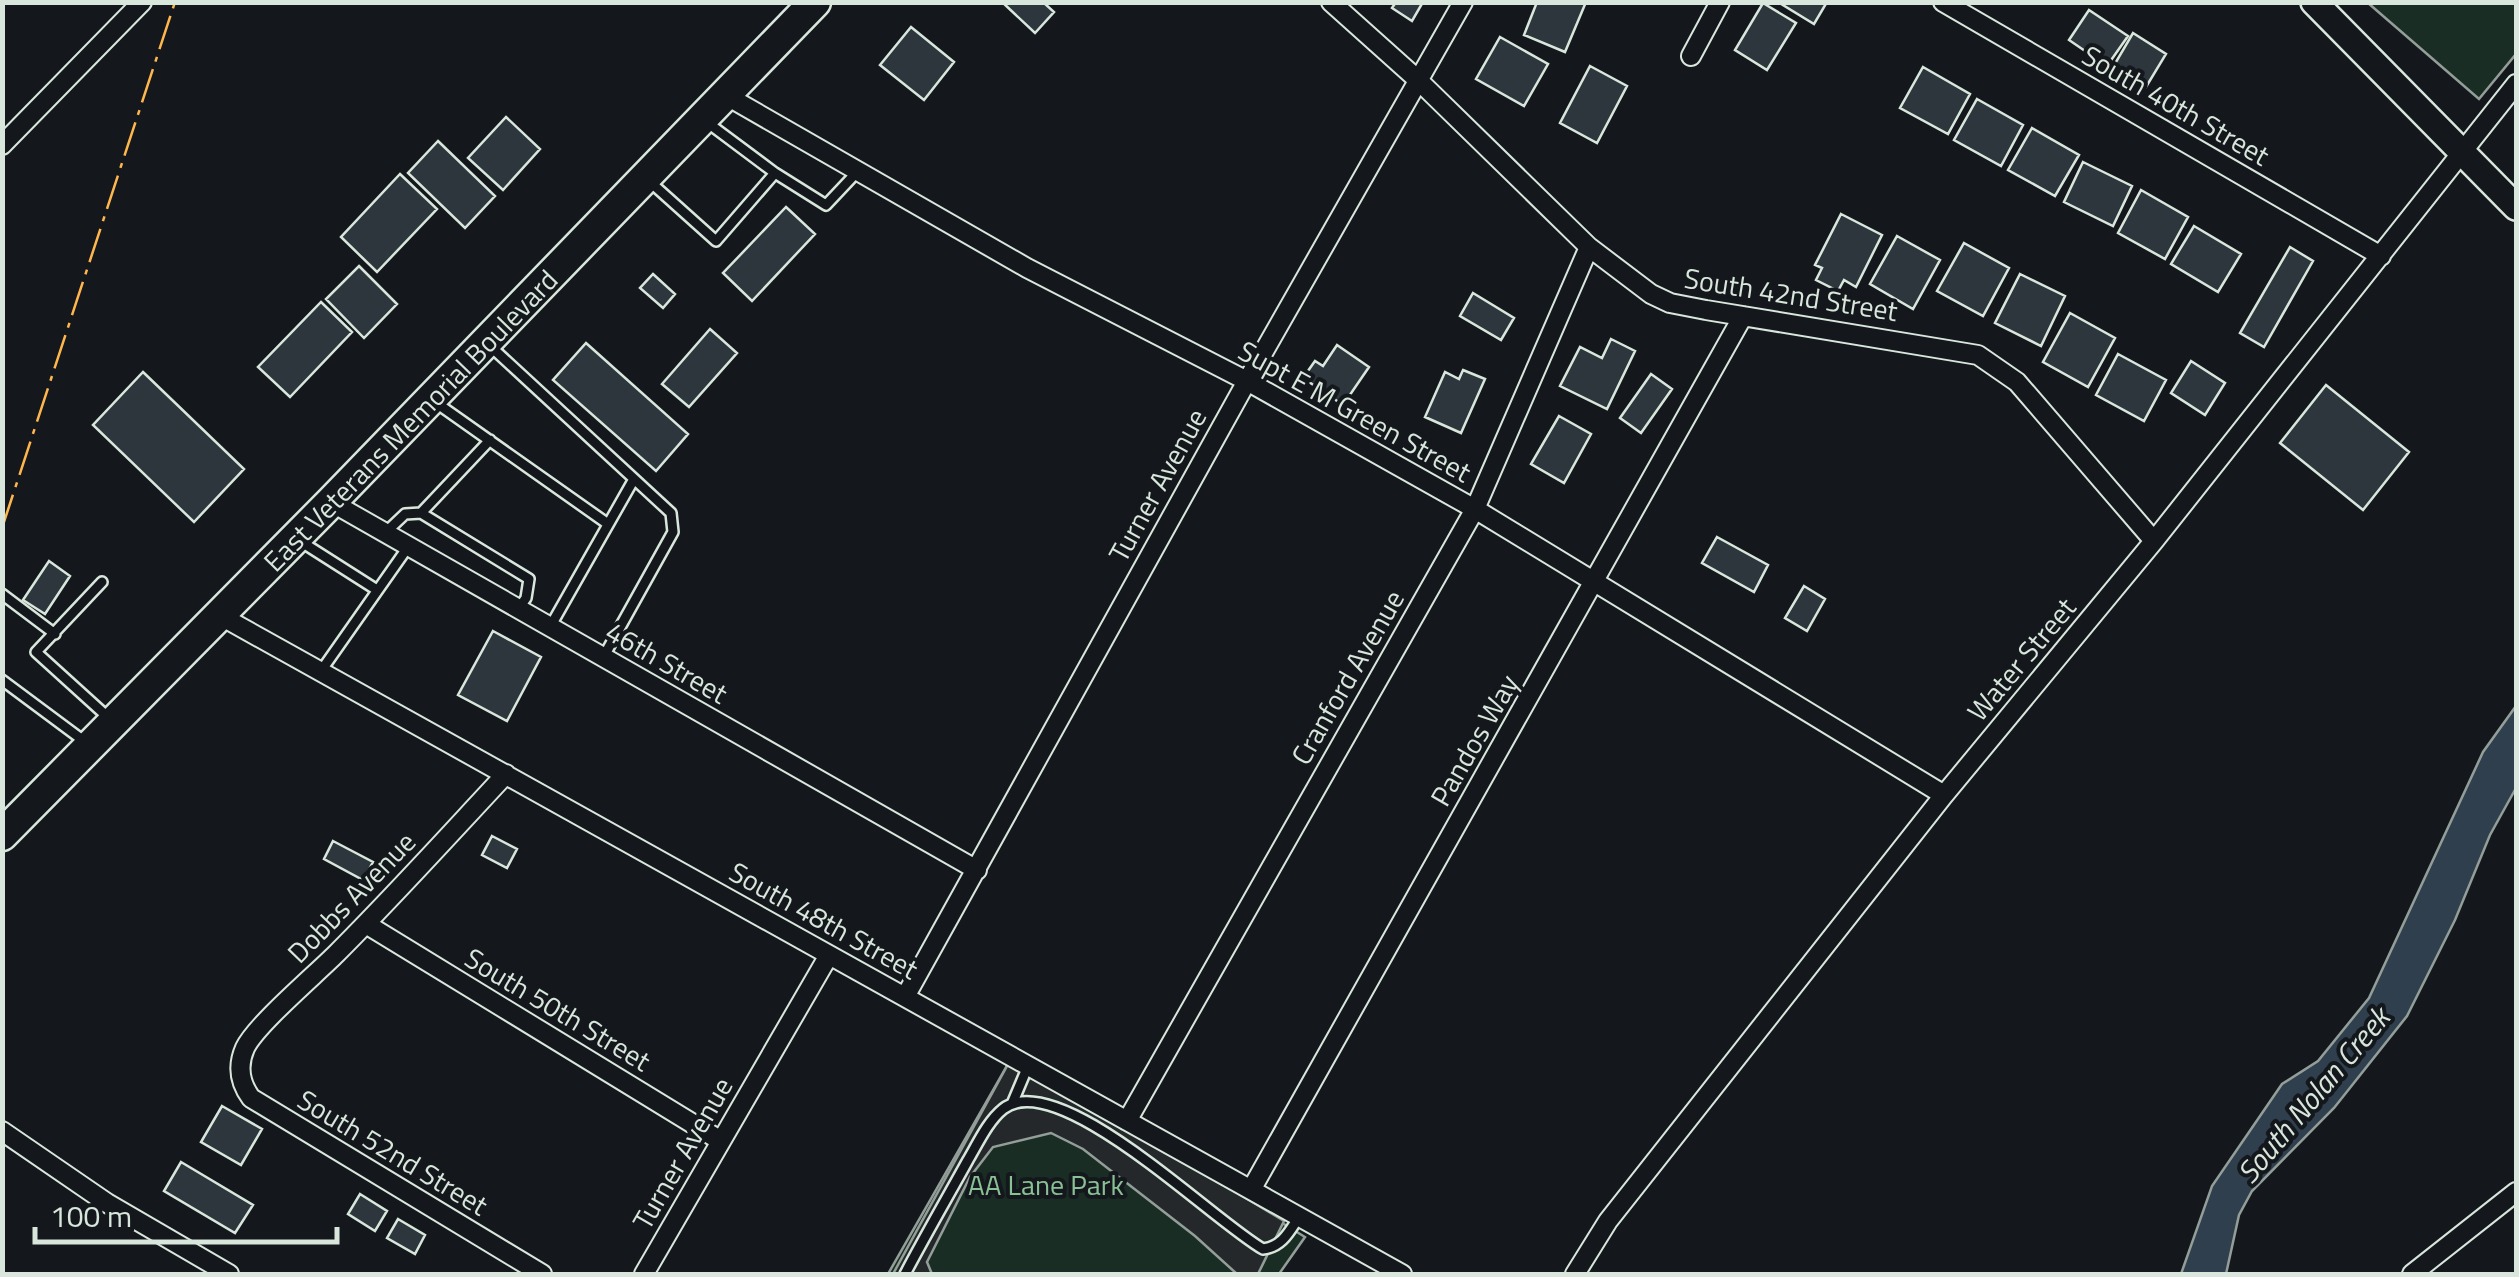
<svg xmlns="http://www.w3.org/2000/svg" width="2519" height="1277" font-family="'Titillium Web',sans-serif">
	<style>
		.green { fill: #1a2d24; stroke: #939e99; stroke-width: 2.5 }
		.parking { fill: #24282b; stroke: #939e99; stroke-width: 2.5 }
		.water { fill: #2f3f4d; stroke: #939e99; stroke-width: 2.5 }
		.building { fill: #2c363c; stroke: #d8e6dc; stroke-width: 2.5 }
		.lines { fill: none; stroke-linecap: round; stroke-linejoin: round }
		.lane-casing { stroke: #d8e6dc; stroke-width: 14 }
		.street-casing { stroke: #d8e6dc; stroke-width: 22 }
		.secondary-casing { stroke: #d8e6dc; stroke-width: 30 }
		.primary-casing { stroke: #d8e6dc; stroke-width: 35 }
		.lane { stroke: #14181c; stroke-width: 9 }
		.street { stroke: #14181c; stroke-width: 18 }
		.secondary { stroke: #14181c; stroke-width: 25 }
		.primary { stroke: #14181c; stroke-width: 30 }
		.power { stroke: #ffb74d; stroke-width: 2.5; stroke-dasharray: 35 8 5 8; stroke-linecap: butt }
		.labels { text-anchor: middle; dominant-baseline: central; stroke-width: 8; stroke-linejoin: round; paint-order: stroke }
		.street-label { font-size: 28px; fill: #d8e6dc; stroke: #14181c }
		.park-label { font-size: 28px; fill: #8ac095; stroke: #14181c }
		.water-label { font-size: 30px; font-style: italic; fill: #d8e6dc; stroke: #14181c }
	</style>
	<rect width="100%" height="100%" fill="#14181c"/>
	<path class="green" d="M2368,3h148v51l-37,45z
		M1012,1057l293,180 -26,37h-391z"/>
	<path class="parking" d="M1012,1057l272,164 -26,53h-21l-42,-38 -112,-87 -32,-16 -58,14 -23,30 -43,85 5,12h-39z"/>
	<path class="water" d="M2516,706v82l-26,47 -35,85 -48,96 -73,92 -82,83 -13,24 -13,59h-45l31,-88 70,-102 36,-23 51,-63 114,-246z"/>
	<path class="building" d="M1002,2h41l11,10 -19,21z
		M1396,2h27l-11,19 -20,-13z
		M1537,2h49l-21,50 -41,-17z
		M1778,2h49l-13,22z
		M1763,3l33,20 -29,47 -32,-20z
		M2089,10l39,26 -21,30 -38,-26z
		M911,27l43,35 -30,38 -44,-35z
		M2133,33l33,21 -20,33 -33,-20z
		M1500,37l48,27 -24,42 -48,-27z
		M1590,66l37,20 -30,57 -37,-20z
		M1923,67l47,27 -22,40 -48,-26z
		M1977,99l46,26 -22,41 -47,-26z
		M506,117l34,32 -37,41 -35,-32z
		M2032,128l47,27 -24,41 -47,-26z
		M438,141l57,55 -30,32 -57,-55z
		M2083,162l49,24 -19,40 -49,-24z
		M400,174l37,35 -60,63 -36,-35z
		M2141,190l47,27 -23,42 -47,-26z
		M786,207l29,27 -63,67 -29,-28z
		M1841,214l41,21 -26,52 -12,-7 -6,11 -22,-11 6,-12 -7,-3z
		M2194,226l47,28 -23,38 -47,-28z
		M1897,236l43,24 -27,49 -43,-25z
		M1964,243l45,25 -26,48 -46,-25z
		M2290,247l23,14 -49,86 -24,-14z
		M359,266l38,38 -33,34 -38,-39z
		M653,274l22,20 -12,14 -23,-20z
		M2020,274l45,22 -24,50 -46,-23z
		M1473,293l41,25 -13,22 -41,-24z
		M321,302l31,30 -62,65 -32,-30z
		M2070,313l45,25 -27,49 -45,-25z
		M710,329l27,24 -48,54 -27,-23z
		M1611,339l24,12 -28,58 -47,-23 20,-39 22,11z
		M586,343l102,91 -32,37 -103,-91z
		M1337,345l32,22 -26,38 -40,-27 12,-17 8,5z
		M2118,354l48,26 -22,41 -48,-26z
		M2191,361l34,22 -20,32 -34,-22z
		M1463,370l22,9 -24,54 -36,-16 20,-45 14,7z
		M143,372l101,97 -50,53 -101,-97z
		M1651,374l21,15 -31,44 -21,-15z
		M2326,385l83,67 -46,58 -83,-67z
		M1559,416l32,18 -27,49 -33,-19z
		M1717,537l51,28 -14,27 -52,-29z
		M49,561l21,15 -25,38 -22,-14z
		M1804,586l21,13 -18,32 -22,-13z
		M493,631l48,26 -34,64 -49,-26z
		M492,836l25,13 -10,19 -25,-13z
		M333,841l40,21 -10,18 -39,-21z
		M222,1106l40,23 -21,36 -40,-23z
		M181,1162l72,43 -18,28 -71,-42z
		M360,1194l27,17 -12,20 -27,-17z
		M398,1219l27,16 -10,19 -28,-16z"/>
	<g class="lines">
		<g class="lane-casing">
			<path id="lane" d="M775,173l51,32 32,-34
				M648,180l68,61 59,-68 -67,-50
				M488,344l183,169 2,19 -69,124
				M435,402l173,122
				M421,513l69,-73
				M385,533l20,-19 16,-1 108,66 -3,19 -7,10
				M300,541l77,49
				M102,582l-66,70 75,68
				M2,594l53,40
				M550,627l84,-148
				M321,671l87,-124
				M2,680l86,64
				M1012,1104l16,-38
				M905,1274c20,-38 42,-76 63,-114 10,-17 20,-39 35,-51 55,-43 210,112 260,140 19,-2 26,-17 36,-32"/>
		</g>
		<g class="street-casing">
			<path id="street" d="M1331,2l87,78 171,167 62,47 19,9 36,7 272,45 39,27 137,159
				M1943,2l438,254
				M1691,56l29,-54
				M727,96l300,172 220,113 228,128 469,286
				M2,145l140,-143
				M331,502l646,368
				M219,615l1183,659
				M506,774c-56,60 -112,122 -170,180 -21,21 -80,71 -91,94 -8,18 -5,35 6,50l291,176
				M366,924l355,217
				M905,997l342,-616 216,-379
				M1127,1121l348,-612 114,-262
				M2,1131l105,72 122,71
				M1251,1190l492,-874
				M644,1274l185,-319
				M1575,1274l33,-53 336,-426 210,-254 362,-457
				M2412,1274l104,-82"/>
		</g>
		<g class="secondary-casing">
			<path id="secondary" d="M2314,2l202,205"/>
		</g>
		<g class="primary-casing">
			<g id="primary">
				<path id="s1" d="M2,835l329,-333 484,-500"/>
			</g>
		</g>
		<use href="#lane" class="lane"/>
		<use href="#street" class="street"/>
		<use href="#secondary" class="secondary"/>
		<use href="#primary" class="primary"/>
		<path class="power" d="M2,528l173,-526"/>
	</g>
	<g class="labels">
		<g class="street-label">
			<text transform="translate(2176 105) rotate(30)">South 40th Street</text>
			<text transform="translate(1791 294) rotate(9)">South 42nd Street</text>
			<text transform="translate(1355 411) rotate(29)">Supt E M Green Street</text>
			<text stroke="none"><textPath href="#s1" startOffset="582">East Veterans Memorial Boulevard</textPath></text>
			<text transform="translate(1157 485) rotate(-61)">Turner Avenue</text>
			<text transform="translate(2021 659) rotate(-50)">Water Street</text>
			<text transform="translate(667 662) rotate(30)">46th Street</text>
			<text transform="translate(1347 677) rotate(-60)">Cranford Avenue</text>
			<text transform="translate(1474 740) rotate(-60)">Pandos Way</text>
			<text transform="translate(351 897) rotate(-46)">Dobbs Avenue</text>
			<text transform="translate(824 920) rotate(29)">South 48th Street</text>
			<text transform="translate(558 1009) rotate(31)">South 50th Street</text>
			<text transform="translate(393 1152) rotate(31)">South 52nd Street</text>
			<text transform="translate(682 1153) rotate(-60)">Turner Avenue</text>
		</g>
		<g class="park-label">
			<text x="1046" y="1184">AA Lane Park</text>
		</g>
		<g class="water-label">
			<text transform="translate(2313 1095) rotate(-50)">South Nolan Creek</text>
		</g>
	</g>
	<rect width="2519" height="1277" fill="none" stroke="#d8e6dc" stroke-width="10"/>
	<path d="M35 1227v15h302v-15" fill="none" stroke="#d8e6dc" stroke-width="5"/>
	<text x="50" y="1227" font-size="30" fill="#d8e6dc" stroke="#14181c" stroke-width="8" paint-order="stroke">100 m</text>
</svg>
